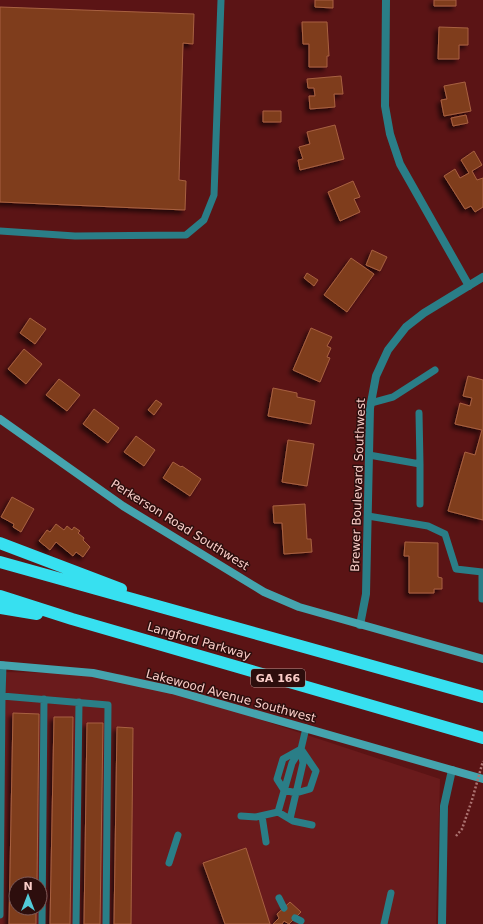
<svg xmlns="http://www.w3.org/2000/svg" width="483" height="924" font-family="'DejaVu Sans',sans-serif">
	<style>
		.built { fill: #6a1b1c; fill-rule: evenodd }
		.building { fill: #7f3d1c; stroke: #a86141; filter: url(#shadow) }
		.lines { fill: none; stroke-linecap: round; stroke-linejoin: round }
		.path { stroke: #ad7472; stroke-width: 2.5; stroke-dasharray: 2 2; stroke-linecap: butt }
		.lane { stroke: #2a7e87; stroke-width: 7 }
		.street { stroke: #2a7e87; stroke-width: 8 }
		.secondary { stroke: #45a4ae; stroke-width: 8 }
		.highway { stroke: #37e0f0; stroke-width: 12 }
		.path-bridge { stroke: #ad7472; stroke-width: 2.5; stroke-dasharray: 2 2; stroke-linecap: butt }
		.labels { text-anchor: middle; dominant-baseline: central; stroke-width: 3; stroke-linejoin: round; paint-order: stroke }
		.shield { fill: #2d0e0d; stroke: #bc9490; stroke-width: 1 }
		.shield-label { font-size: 11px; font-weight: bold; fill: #facdc8 }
		.street-label { font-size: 12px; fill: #facdc8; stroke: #2d0e0d }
	</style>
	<defs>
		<filter id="shadow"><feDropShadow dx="-3.5" dy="3.5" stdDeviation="2" flood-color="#0009"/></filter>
	</defs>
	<rect width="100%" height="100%" fill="#5b1415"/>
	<path class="built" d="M0,672l122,2 318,105 -4,145h-436zM16,884h24v24h-24z"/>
	<path class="building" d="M315,0h18v8l-18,-1z
		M434,0h22v6h-22z
		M0,7l194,7 -1,30 -10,-1 -4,137 7,1 -1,29 -185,-8z
		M302,22h25l2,34h-2v11h-18v-23h-6z
		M439,27l29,1v17h-9v14h-21z
		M341,76l2,18h-9l1,13 -25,2 -1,-13h6l-1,-8h-6l-1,-9z
		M465,82l6,29 -27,5 -3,-16 6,-1 -3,-13z
		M263,111h18v11h-18z
		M466,115l2,8 -15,3 -2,-8z
		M335,125l9,34 -44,11 -2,-10 5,-1 -4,-12 11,-3 -3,-12z
		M474,151l8,14 -10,6 5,9 6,-2v29l-8,5 -4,-6 -6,3 -21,-33 11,-7 5,9 9,-5 -8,-13z
		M353,181l7,16 -6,2 6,13 -20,9 -12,-29z
		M372,250l15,7 -7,14 -14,-6z
		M351,258l23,16 -27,38 -23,-17z
		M307,273l11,7 -4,6 -10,-8z
		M30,318l16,11 -11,15 -15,-11z
		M311,328l21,9 -5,9 4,2 -4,9 3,1 -10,24 -27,-12z
		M24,349l18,15 -16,20 -18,-15z
		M468,376l15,4v140l-35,-9 17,-59 10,3 7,-25 -27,-6 5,-21 10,3 2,-8 -9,-2z
		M59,379l21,16 -13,16 -21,-16z
		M273,388l24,5v4l18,4 -4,23 -43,-8z
		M156,400l6,4 -8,11 -6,-5z
		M94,409l25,19 -11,15 -25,-19z
		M136,436l19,14 -11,16 -20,-14z
		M288,440l26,4 -7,42 -25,-4z
		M173,462l8,5 1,-1 19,13 -11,17 -27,-18z
		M12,497l22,12 -13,23 -8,-5 1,-3 -13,-7z
		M305,504l2,35h4l1,13 -28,2 -2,-31h-8l-1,-17z
		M56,524l8,6 3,-4 5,4 2,-3 6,4 -2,2 6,5 -1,2 7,7 -7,10 -7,-5 -3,4 -17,-14 -6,8 -11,-9 8,-11 3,2z
		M405,542l33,1v34l4,1v11h-8v4h-25v-37h-5z
		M13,713l26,1 -2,170h-21v24h20v16h-27z
		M54,717h19l-3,207h-20z
		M87,723h16l-3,201h-16z
		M117,727l16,1 -2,196h-17z
		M246,848l24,76h-45l-22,-61z
		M290,902l11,10 -12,12 -5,-3 -2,3h-9l6,-6 -2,-4z"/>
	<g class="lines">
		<path class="path" d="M456,836l6,-7 10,-29"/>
		<path class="lane" d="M0,231l75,5 111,-1 18,-15 10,-25 7,-195
			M371,403l22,-6 42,-27
			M369,455l51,9 -1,-51
			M420,464v40
			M368,516l60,10 17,8 11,35 26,3v27
			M3,665l-1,31 106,9 -2,219
			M0,696h2l-2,219
			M301,749l15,22 -6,18 -14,4 -12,-3 -7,-11 6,-20z
			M278,812l14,-49 9,-14 5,-21
			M241,816l15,1 22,-5 15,9 19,4
			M262,816l4,26
			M290,819l13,-56 -2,-12
			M169,863l9,-28
			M279,898l5,10
			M295,918l6,3
			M42,924l2,-225
			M76,924l3,-222
			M384,924l7,-31"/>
		<path class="street" d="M386,0l-1,106 5,28 10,30 69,122
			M360,625l6,-31 4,-186 6,-32 12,-26 18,-23 18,-14 59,-36
			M442,924l2,-118 8,-36"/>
		<path class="secondary" d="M0,419l123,87 141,86 35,15 184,52
			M0,665l93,8 79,17 311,89"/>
		<path class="highway" d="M0,543l121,46
			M0,562l483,135
			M0,596l72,23 411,119
			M0,608l37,6"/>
		<path class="path-bridge" d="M472,800l11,-39"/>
	</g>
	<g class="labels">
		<rect class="shield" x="251" y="669" width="54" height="18" rx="3"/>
		<g class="shield-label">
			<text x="278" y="678">GA 166</text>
		</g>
		<g class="street-label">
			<text transform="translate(358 485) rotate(-88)">Brewer Boulevard Southwest</text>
			<text transform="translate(180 525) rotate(32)">Perkerson Road Southwest</text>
			<text transform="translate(199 641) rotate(16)">Langford Parkway</text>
			<text transform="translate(231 696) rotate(15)">Lakewood Avenue Southwest</text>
		</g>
	</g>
	<g transform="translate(28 896)"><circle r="19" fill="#2d0e0d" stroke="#7f5a58"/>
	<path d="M0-3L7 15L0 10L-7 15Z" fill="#52cbd8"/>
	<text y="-6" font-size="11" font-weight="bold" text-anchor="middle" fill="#facdc8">N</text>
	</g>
</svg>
